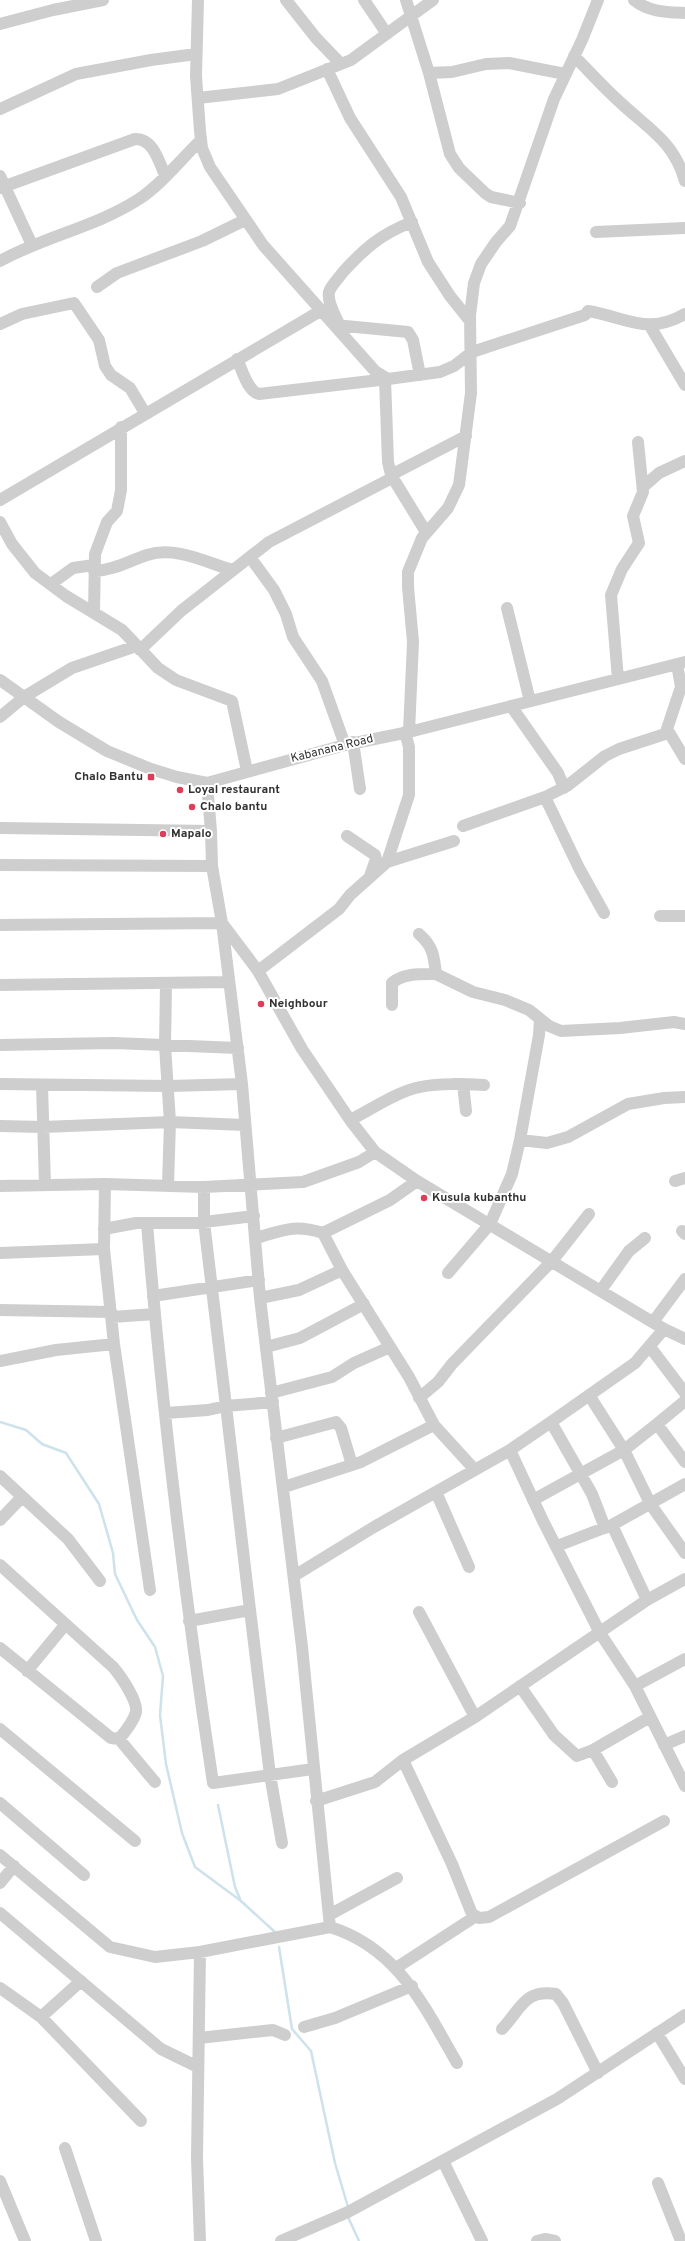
<svg xmlns="http://www.w3.org/2000/svg" width="685" height="2241" font-family="Overpass,sans-serif">
	<style>
		.lines { fill: none; stroke-linecap: round; stroke-linejoin: round }
		.stream { stroke: #cde2eb; stroke-width: 2.5 }
		.minor { stroke: #cecece; stroke-width: 12 }
		.poi-dot { fill: #dc3e59; stroke: #fff; stroke-width: 1.5 }
		.labels { text-anchor: middle; dominant-baseline: central; stroke-width: 4; stroke-linejoin: round; paint-order: stroke }
		.street-label { font-size: 12px; fill: #313131; stroke: #fff }
		.poi-label { font-size: 12px; font-weight: bold; fill: #313131; stroke: #fff; text-anchor: start }
	</style>
	<rect width="100%" height="100%" fill="#fff"/>
	<g class="lines">
		<path class="stream" d="M0,1422l26,8 16,14 24,9 33,51 14,49 2,21 22,46 18,27 8,29 -3,39 6,49 16,69 13,34 46,34 35,32
			M218,1805l17,82 5,12
			M279,1947l13,82 19,22 24,112 13,44
			M348,2217l11,24"/>
		<path class="minor" d="M198,0l-2,76 4,55 2,17 8,19 53,78 112,126 13,8 52,-7 14,-6 18,-14 113,-37 3,-4c38,6 59,25 97,3
			M286,0l30,38 25,26
			M364,0l23,34
			M406,0l23,73 21,81 9,14 26,25 6,4 29,6
			M634,0c15,12 32,12 51,13
			M0,24l53,-14 50,-10
			M574,56c16,16 31,33 48,48 28,26 52,38 63,77
			M327,69l23,49 51,79 27,65 22,34 20,25
			M429,73l23,-1 34,-8 23,-1 56,11
			M198,98l80,-9 73,-29 82,-60
			M0,109l76,-35 75,-14 45,-6
			M0,176l32,69
			M0,188l135,-49c18,-1 24,23 30,36
			M596,232l89,-4
			M0,261c45,-25 96,-34 139,-62 22,-14 43,-41 62,-59
			M97,287l20,-14 85,-32 43,-21
			M0,324l22,-10 52,-11 25,37 6,26 6,9 19,13 15,25
			M339,324c-4,-9 -12,-22 -10,-32 2,-7 10,-14 14,-20 22,-24 38,-38 69,-50
			M335,325l73,7 5,8 7,35
			M650,326l35,59
			M237,359c5,10 10,32 22,35l129,-15
			M385,379l3,83 3,13 35,57
			M391,475l75,-39
			M643,487l16,-14 26,-12
			M0,500l322,-190
			M0,522l12,22 23,29 31,23 56,34 36,38 18,12 56,21 15,70
			M250,557l24,33 12,24 7,23 29,44 23,64
			M94,571c20,-1 35,-10 53,-16 29,-9 58,7 85,15
			M51,584l22,-16 21,-3
			M507,608l23,93
			M94,613l1,-59 12,-32 10,-11 4,-21v-63
			M140,650l41,-39 88,-69 123,-64
			M677,664l4,23 -14,42 18,30
			M618,679l-7,-84 11,-26 17,-26 -6,-27 10,-24 -5,-50
			M0,680l59,42 48,29 44,18 26,8 30,6 138,-38 64,-13 276,-70
			M511,706l47,67 6,15
			M0,717l24,-20 48,-29 64,-22
			M409,732l4,-90 -5,-55v-15l14,-34 26,-30 11,-23 12,-92 -1,-78 4,-32 7,-19 15,-22 14,-16 44,-127 28,-59 16,-40
			M353,742l7,47
			M207,783l4,48 1,35 10,57 36,48 44,78 48,71 25,32 42,29 247,148 21,10
			M545,797l34,71 25,45
			M463,826l82,-29 22,-11 38,-30 14,-7 49,-16
			M0,828l211,3
			M347,836l28,19 1,4 -6,17
			M387,862l67,-21
			M0,865l212,1
			M660,916h25
			M0,925l222,-2 20,161 18,214 42,349 28,280 -130,25 -45,5 -45,-10 -110,-92
			M419,934c14,12 15,22 17,40l37,18 32,8 24,10 20,16 12,5 59,-3 54,-6 11,2
			M258,971l81,-62 11,-14 37,-33 22,-67v-48l-4,-15
			M166,984l-1,62 5,76 -2,63
			M0,985l229,-3
			M392,1005v-22c11,-10 30,-9 44,-9
			M0,1045l114,-2 124,5
			M0,1084l169,2 73,-2
			M463,1084l3,27
			M42,1085l3,100
			M350,1120c22,-11 46,-28 70,-33 21,-4 43,-3 64,-2
			M0,1126l43,1 127,-5 75,3
			M520,1140l19,-105 1,-16
			M675,1181l10,-3
			M0,1186l105,-2 99,3 99,-5 56,-20 16,-10
			M147,1223c15,187 38,375 66,560l100,-14
			M104,1229l32,-6h60l58,-7
			M682,1231l3,3
			M256,1238c28,-8 38,-14 67,-5
			M104,1249l1,-65
			M0,1253l104,-4 10,95 36,246
			M448,1273l42,-49 22,-50 8,-34 27,3 21,-6 60,-33 36,-6 21,-1
			M601,1290l28,-39 16,-13
			M153,1296l106,-16
			M260,1298l39,-8 43,-20
			M0,1310l111,2
			M112,1317l43,-3
			M653,1322l32,-43
			M266,1347l34,-9 64,-34
			M650,1347l35,46
			M0,1361l56,-11 58,-6
			M271,1393l61,-16 22,-14 36,-16
			M589,1395l35,55 27,55 34,48
			M419,1398l19,-16 14,-18 100,-103 37,-47
			M166,1413l42,-3 18,-4 -22,-184v-35
			M551,1422l41,72 13,34
			M657,1424l28,-23
			M434,1425l41,45
			M276,1438l60,-16 5,6 11,37
			M510,1450l33,71 57,112 35,53 50,100
			M0,1476l68,63 32,42
			M284,1487l77,-25 73,-37 -25,-48 -67,-107 -19,-37 67,-33 27,-19
			M436,1492l33,75
			M533,1500l91,-50 33,-26 28,38
			M0,1520l22,-23
			M612,1525l35,75
			M557,1546l55,-21 73,-41
			M0,1565l113,102c7,8 25,34 23,45 -2,8 -11,20 -17,27l-8,-1 -111,-90
			M294,1576l80,-49 136,-77 41,-28 84,-59 29,-34
			M250,1610l20,165 12,68
			M419,1612l56,105
			M189,1621l61,-11 -24,-204 47,-4
			M27,1671l38,-46
			M520,1686l34,49 23,21 16,-6 57,-33
			M635,1686l50,-27
			M0,1729l135,112
			M119,1739l36,43
			M664,1745l21,-9
			M593,1750l19,32
			M403,1760l49,104 20,50 7,4 10,-1 175,-96
			M316,1801l59,-19 28,-22 72,-43 172,-117 38,-21
			M0,1803l84,72
			M0,1883l14,-17
			M0,1913l161,136 37,18
			M329,1915l68,-37
			M330,1927c68,21 94,79 127,136
			M200,1952l-3,206 3,83
			M396,1968l80,-52
			M0,1988l41,29 100,104
			M41,2017l40,-36
			M304,2027l31,-9 77,-32
			M502,2029c19,-20 22,-40 54,-35l7,9 35,70
			M657,2033l28,46
			M199,2038l74,-8 12,5
			M65,2148l31,93
			M443,2161l39,80
			M0,2181l25,60
			M658,2183l23,58
			M281,2241l67,-29 209,-113 128,-84
			M537,2241l8,-2 10,2"/>
	</g>
	<g class="poi-dot">
		<rect x="147" y="773" width="8" height="8" rx="2"/>
		<circle cx="180" cy="790" r="4"/>
		<circle cx="192" cy="807" r="4"/>
		<circle cx="163" cy="834" r="4"/>
		<circle cx="261" cy="1004" r="4"/>
		<circle cx="424" cy="1198" r="4"/>
	</g>
	<g class="labels">
		<g class="street-label">
			<text transform="translate(332 749) rotate(-14)">Kabanana Road</text>
		</g>
		<g class="poi-label">
			<text x="143" y="777" text-anchor="end">Chalo Bantu</text>
			<text x="188" y="790">Loyal restaurant</text>
			<text x="200" y="807">Chalo bantu</text>
			<text x="171" y="834">Mapalo</text>
			<text x="269" y="1004">Neighbour</text>
			<text x="432" y="1198">Kusula kubanthu</text>
		</g>
	</g>
</svg>
